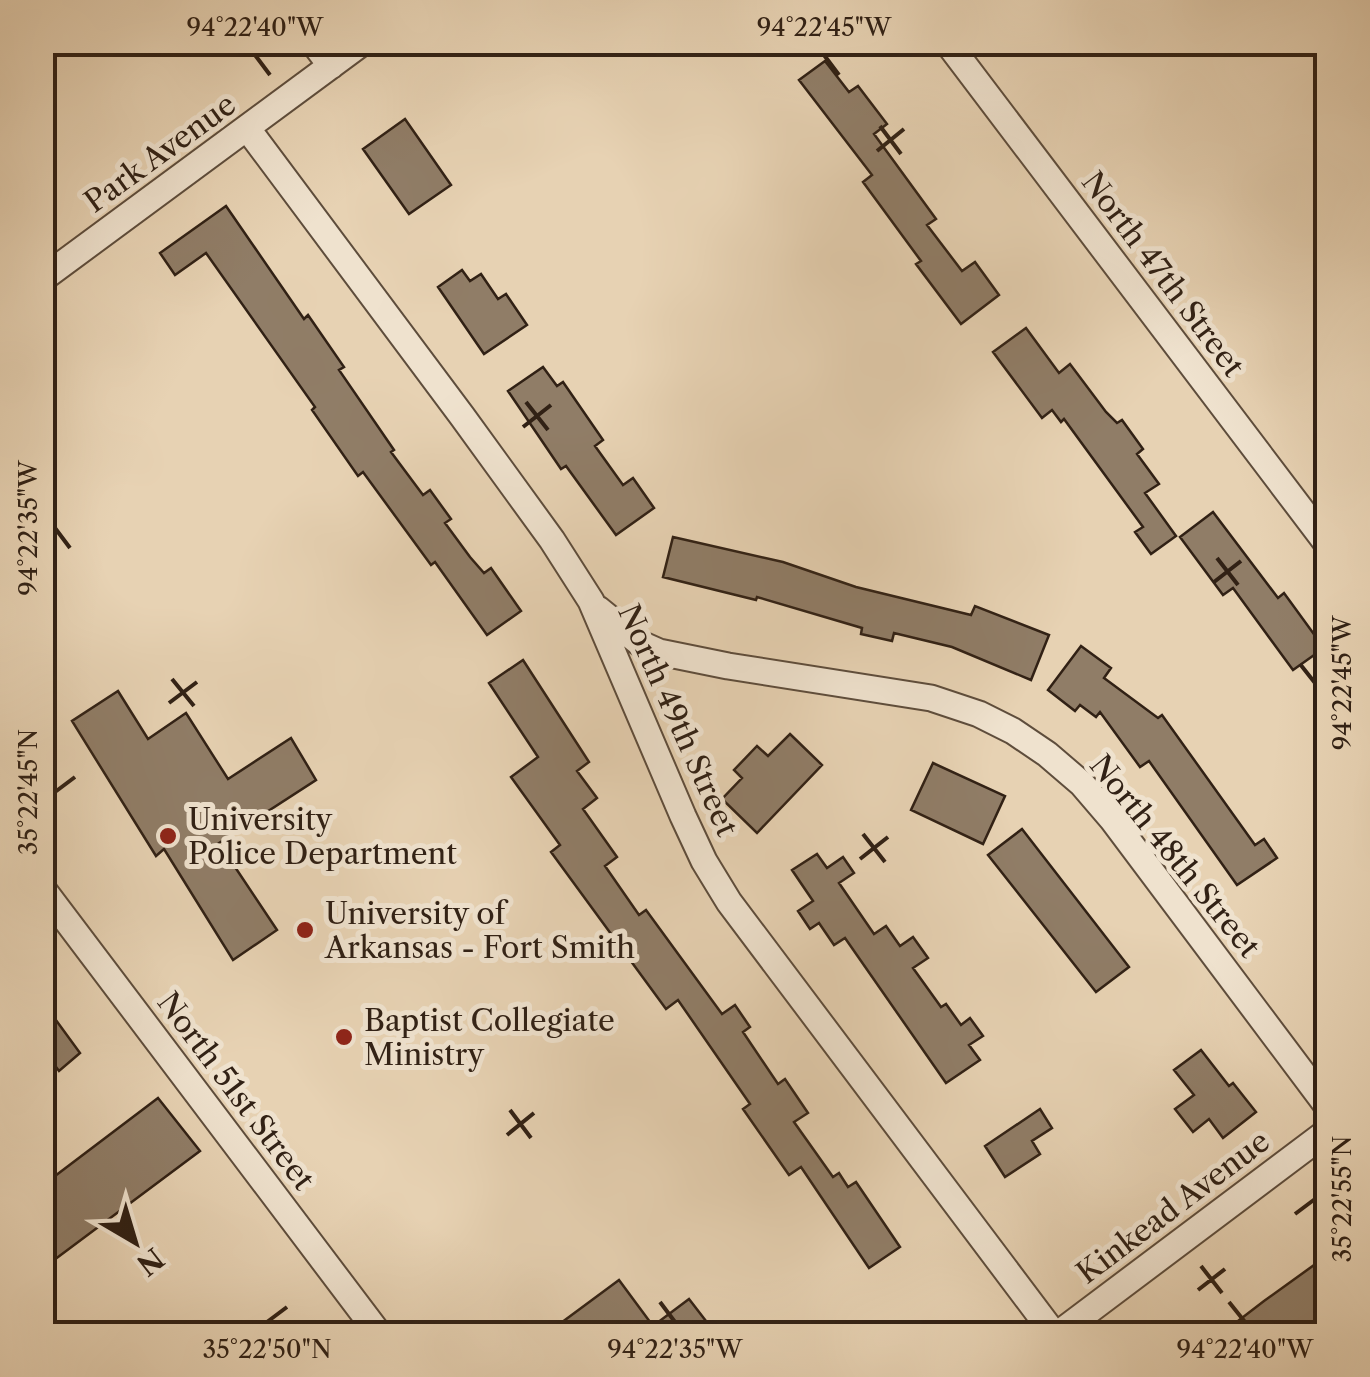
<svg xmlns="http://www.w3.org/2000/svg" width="1370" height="1377" font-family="'Libre Caslon Text',serif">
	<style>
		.building { fill: #907d67; stroke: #312115; stroke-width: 2.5 }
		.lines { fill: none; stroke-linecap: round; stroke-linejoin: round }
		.minor-casing { stroke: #5e4d3c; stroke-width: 29 }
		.minor { stroke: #efe2ce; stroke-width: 25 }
		.ticks { fill: none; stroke: #312115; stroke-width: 4 }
		.poi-dot { fill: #8f2418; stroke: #efe2ce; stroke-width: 4 }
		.labels { text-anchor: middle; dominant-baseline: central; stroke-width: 10; stroke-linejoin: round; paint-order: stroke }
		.street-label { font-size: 30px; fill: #312115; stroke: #efe2ce }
		.poi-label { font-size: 30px; fill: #312115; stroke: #efe2ce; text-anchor: start }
		.neatline { fill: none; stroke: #312115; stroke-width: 4 }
		.ticks-label { font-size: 25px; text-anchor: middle; fill: #312115 }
	</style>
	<rect width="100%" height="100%" fill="#e7d2b3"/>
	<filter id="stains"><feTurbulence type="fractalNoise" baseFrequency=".002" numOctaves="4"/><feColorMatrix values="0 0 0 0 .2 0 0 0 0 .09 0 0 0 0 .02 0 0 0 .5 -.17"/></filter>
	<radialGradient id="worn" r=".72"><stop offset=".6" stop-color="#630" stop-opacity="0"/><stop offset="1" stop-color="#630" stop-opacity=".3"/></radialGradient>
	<path class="building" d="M825,61l24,31 9,-6 29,38 -13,10 62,85 -9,6 35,46 13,-9 24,33 -38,29 -45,-60 5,-3 -58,-79 9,-7 -73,-95z
		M405,119l46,66 -42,29 -46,-65z
		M226,206l78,113 4,-4 36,52 -5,3 55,80 -3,2 32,43 7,-5 21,29 -6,4 25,34 14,16 7,-5 30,43 -34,24 -52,-73 -4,3 -68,-93 -5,4 -46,-66 3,-3 -109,-154 -31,22 -15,-22z
		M462,270l8,11 11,-7 17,25 8,-5 21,31 -43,29 -46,-67z
		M1026,328l33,45 11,-9 36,48 11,11 5,-3 21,29 -6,5 22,30 -14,9 31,43 -25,18 -16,-22 8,-5 -79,-108 -3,3 -9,-12 -10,8 -49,-66z
		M543,367l14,19 6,-4 40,58 -8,6 28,39 10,-7 21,30 -38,27 -50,-69 -5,3 -53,-78z
		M1213,512l65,86 6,-5 40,55 -31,22 -60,-82 -10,7 -43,-58z
		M673,537l110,25 73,25 115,28 4,-9 74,29 -18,45 -79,-33 -58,-14 -2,8 -31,-7 1,-6 -105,-31 -1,3 -93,-23z
		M1081,646l30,22 -7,10 54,40 4,-3 93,130 9,-6 13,19 -40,27 -88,-124 -9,6 -40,-55 -4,5 -16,-12 -5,6 -27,-21z
		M523,660l66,102 -12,9 20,27 -14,11 34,48 -12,9 34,49 7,-5 76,104 13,-9 15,22 -7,5 35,52 7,-5 23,34 -14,9 39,55 6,-4 9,14 8,-5 44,65 -31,21 -68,-101 -12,8 -46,-66 7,-5 -72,-104 -12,9 -115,-157 9,-7 -49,-68 27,-20 -49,-74z
		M118,691l30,48 38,-26 42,66 63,-41 25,42 -97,63 58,87 -44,30 -69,-111 -8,7 -84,-135z
		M790,734l32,31 -65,68 -35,-34 20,-21 -8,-8 23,-24 11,10z
		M933,763l72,33 -22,48 -72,-34z
		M1022,829l107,138 -33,25 -108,-137z
		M817,854l10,14 16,-11 11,16 -15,10 35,51 12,-8 14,20 13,-9 15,21 -15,10 28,39 5,-3 15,21 9,-7 13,18 -14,9 11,15 -34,23 -101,-145 -11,7 -15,-22 -9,6 -12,-18 15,-10 -21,-31z
		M42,1001l38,52 -21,18 -17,-23z
		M1201,1050l28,36 4,-3 23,29 -33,26 -14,-19 -16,13 -18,-23 19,-14 -20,-25z
		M158,1098l42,53 -158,118v-108l13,15z
		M1040,1109l12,19 -20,13 8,13 -35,23 -20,-31z
		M1328,1255v79h-107l43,-33z
		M619,1280l34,46 36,-27 27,35h-170z"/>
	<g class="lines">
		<g class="minor-casing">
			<path id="minor" d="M313,42l18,24
				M947,42l381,503
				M247,128l215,288 90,124 39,61 92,215 21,45 25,41 325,432
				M42,279l321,-237
				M598,609l43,35 18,8 69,14 203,32 48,16 34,17 34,23 35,30 30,35 216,288
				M42,888l337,446
				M1058,1334l270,-203"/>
		</g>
		<use href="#minor" class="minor"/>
	</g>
	<path class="ticks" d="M255,55l15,20M824,55l15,20M880,126l21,28M877,151l27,-22M526,402l22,28M523,427l28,-22M55,528l15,20M1217,558l21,27M1214,582l27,-21M1300,664l15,19M172,679l22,27M169,703l28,-21M55,792l20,-15M863,834l22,28M860,859l28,-22M510,1110l21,28M507,1135l27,-22M1295,1214l20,-15M1201,1266l21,27M1198,1290l27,-21M660,1302l15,20M1229,1302l16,20M267,1322l20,-15"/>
	<g class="poi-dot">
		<circle cx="168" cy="836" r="10"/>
		<circle cx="305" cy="930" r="10"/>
		<circle cx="344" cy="1037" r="10"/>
	</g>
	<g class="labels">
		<g class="street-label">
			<text transform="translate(160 153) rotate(-36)">Park Avenue</text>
			<text transform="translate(1163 274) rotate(53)">North 47th Street</text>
			<text transform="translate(678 720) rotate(66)">North 49th Street</text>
			<text transform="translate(1175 856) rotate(51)">North 48th Street</text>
			<text transform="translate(236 1091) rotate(53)">North 51st Street</text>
			<text transform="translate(1173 1207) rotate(-37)">Kinkead Avenue</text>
		</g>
		<g class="poi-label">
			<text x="188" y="819">University<tspan x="188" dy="34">Police Department</tspan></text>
			<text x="325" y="913">University of<tspan x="325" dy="34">Arkansas - Fort Smith</tspan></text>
			<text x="364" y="1020">Baptist Collegiate<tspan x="364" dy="34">Ministry</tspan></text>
		</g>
	</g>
	<rect width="1370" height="1377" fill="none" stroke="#e7d2b3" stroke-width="110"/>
	<g transform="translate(135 1242) rotate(142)" stroke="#efe2ce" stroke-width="8" paint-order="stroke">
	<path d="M0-8L18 38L0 25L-18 38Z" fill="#312115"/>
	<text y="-15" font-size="28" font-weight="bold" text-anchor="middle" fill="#312115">N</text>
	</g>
	<rect x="55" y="55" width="1260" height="1267" class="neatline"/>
	<g class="ticks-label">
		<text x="255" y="36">94°22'40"W</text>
		<text x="824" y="36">94°22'45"W</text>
		<text transform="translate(28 528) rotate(-90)" y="9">94°22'35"W</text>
		<text transform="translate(1342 683) rotate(-90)" y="9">94°22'45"W</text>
		<text transform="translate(28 792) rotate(-90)" y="9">35°22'45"N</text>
		<text transform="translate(1342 1199) rotate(-90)" y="9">35°22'55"N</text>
		<text x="267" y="1358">35°22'50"N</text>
		<text x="675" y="1358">94°22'35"W</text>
		<text x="1245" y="1358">94°22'40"W</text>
	</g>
	<rect width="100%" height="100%" filter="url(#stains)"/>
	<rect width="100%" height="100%" fill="url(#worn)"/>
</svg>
